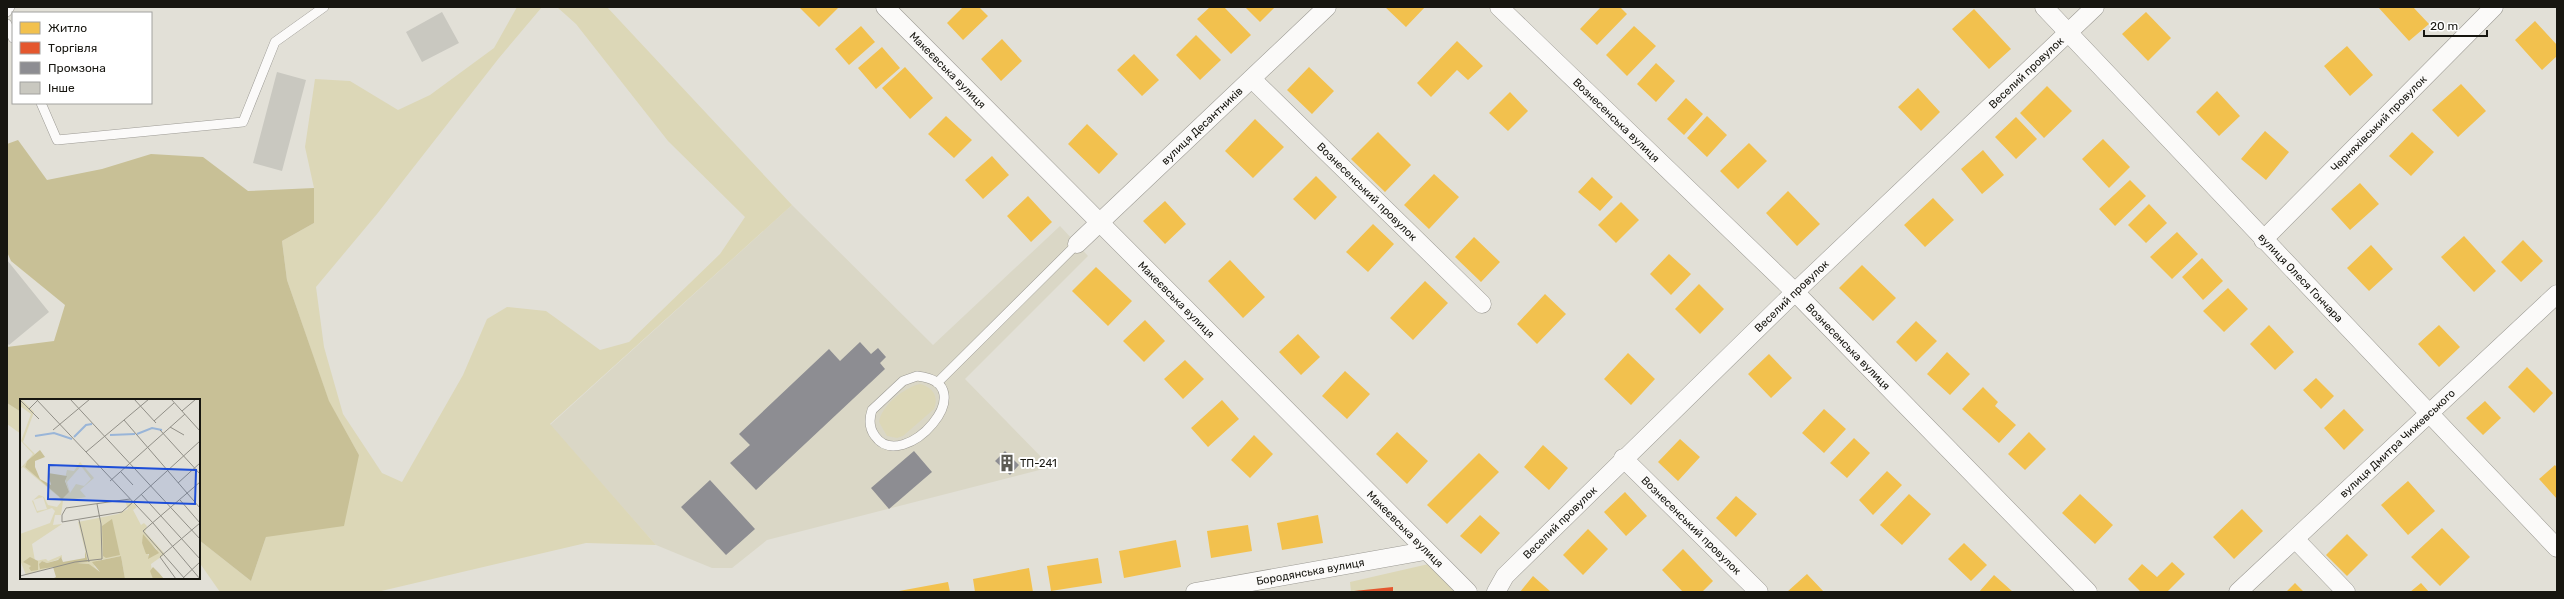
<svg xmlns="http://www.w3.org/2000/svg" width="2564" height="599" font-family="Rubik,sans-serif">
	<style>
		.built { fill: #dad7c6 }
		.green { fill: #dcd7b7 }
		.forest { fill: #c8c096 }
		.homes { fill: #f2c14e }
		.shops { fill: #e4572e }
		.industry { fill: #8d8d92 }
		.building { fill: #c9c8c0 }
		.lines { fill: none; stroke-linecap: round; stroke-linejoin: round }
		.service-casing { stroke: #9c9a94; stroke-width: 10 }
		.minor-casing { stroke: #9c9a94; stroke-width: 19 }
		.service { stroke: #fbfaf9; stroke-width: 9 }
		.minor { stroke: #fbfaf9; stroke-width: 18 }
		.labels { text-anchor: middle; dominant-baseline: central; stroke-width: 4; stroke-linejoin: round; paint-order: stroke }
		.street-label { font-size: 11px; fill: #171610; stroke: #fff }
		.poi-label { font-size: 11px; fill: #171610; stroke: #fff; text-anchor: start }
		.inset-river { fill: none; stroke: #99b5d8; stroke-width: 2 }
		.inset-road { fill: none; stroke: #918f87; stroke-width: 1 }
		.view { fill: #1d4ed8; fill-opacity: 0.15; stroke: #1d4ed8; stroke-width: 2 }
		.inset-edge { fill: none; stroke: #171610; stroke-width: 2 }
	</style>
	<rect width="100%" height="100%" fill="#e2e0d7"/>
	<path class="built" d="M792,205l141,140 127,-119 28,30 -123,123 86,88 -284,73 -35,28h-20l-56,-23 -106,-120z"/>
	<path class="green" d="M517,7h25l-43,51 -122,156 -61,73 8,60 19,67 39,59 20,9 61,-107 24,-56 20,-12 39,4 54,39 29,-8 91,-88 25,-37 -77,-76 -92,-117 -19,-17h50l185,198 -242,219 106,121 -70,-2 -209,49h-157l-21,-30v-22l52,41 15,-44 93,-82 -30,-53 -42,-122 -5,-39 32,-18v-35l-9,-41 10,-68 35,2 48,29 32,-15 64,-47z
		M920,384c13,3 19,13 14,25l-31,27 -6,2 -10,-2 -8,-14c2,-16 26,-35 41,-38z
		M7,403l14,9v22l-14,-10z
		M1433,563l30,29h-112l-1,-10z"/>
	<path class="forest" d="M18,140l29,40 55,-11 49,-15 52,3 45,34 66,-3v35l-32,18 5,39 42,121 30,54 -15,71 -78,11 -15,44 -52,-41v-140h-178v12l-14,-9v-56l47,-6 11,-36 -54,-44 -4,-9v-108z"/>
	<path class="homes" d="M799,7h40l-20,20z
		M963,7h16l9,9 -25,24 -16,-17z
		M1210,7h14l27,28 -20,19 -34,-35z
		M1245,7h30l-15,15z
		M1385,7h40l-19,20z
		M1601,7h19l7,7 -30,31 -17,-16z
		M2378,7h35l16,17 -20,17z
		M1974,9l37,40 -22,20 -37,-40z
		M2146,12l25,26 -23,23 -26,-27z
		M2535,21l22,24v11l-15,14 -27,-30z
		M861,26l14,16 -26,23 -14,-16z
		M1634,26l22,20 -29,30 -21,-21z
		M1196,35l25,25 -21,20 -24,-25z
		M1002,39l20,22 -21,20 -20,-22z
		M1457,41l26,25 -15,14 -11,-10 -26,27 -14,-14z
		M2347,46l26,29 -23,21 -26,-30z
		M882,47l18,21 -24,21 -18,-21z
		M1134,54l25,26 -17,16 -25,-26z
		M1656,63l19,18 -19,21 -19,-18z
		M905,67l28,31 -23,21 -28,-31z
		M1309,67l25,24 -22,23 -25,-24z
		M2461,84l25,27 -28,26 -26,-27z
		M2047,86l25,25 -28,27 -24,-25z
		M1918,88l22,24 -19,19 -23,-24z
		M2217,91l23,25 -21,20 -23,-24z
		M1510,92l18,19 -20,20 -19,-18z
		M1686,98l17,16 -19,21 -17,-16z
		M946,116l26,24 -18,18 -26,-24z
		M1707,116l20,19 -20,22 -20,-19z
		M2016,117l21,22 -21,20 -21,-22z
		M1255,119l29,28 -31,31 -28,-27z
		M1087,124l31,30 -19,20 -31,-30z
		M2265,131l24,21 -23,28 -25,-21z
		M1378,132l33,33 -26,27 -34,-33z
		M2412,132l22,20 -23,24 -22,-20z
		M2103,139l27,28 -21,21 -27,-29z
		M1749,143l18,18 -29,28 -18,-18z
		M1983,150l21,25 -22,19 -21,-25z
		M992,156l17,19 -26,24 -18,-19z
		M1434,174l25,23 -30,32 -25,-24z
		M1316,176l21,21 -22,23 -22,-21z
		M1592,177l21,20 -13,14 -22,-19z
		M2130,180l16,16 -31,30 -16,-17z
		M2360,183l19,21 -29,26 -19,-21z
		M1788,191l32,33 -23,22 -31,-33z
		M1028,196l24,26 -21,20 -24,-26z
		M1933,198l21,22 -29,27 -21,-22z
		M1165,201l21,23 -21,20 -22,-23z
		M1621,202l18,18 -23,23 -18,-18z
		M2149,204l18,19 -21,20 -18,-18z
		M1373,224l21,20 -26,28 -22,-20z
		M2177,232l21,22 -26,25 -22,-22z
		M2464,236l32,35 -22,21 -33,-35z
		M1474,237l26,25 -19,20 -26,-25z
		M2523,240l20,21 -22,21 -20,-20z
		M2371,245l22,24 -24,22 -22,-23z
		M1669,254l22,20 -20,21 -21,-21z
		M2202,258l21,23 -20,19 -21,-23z
		M1230,260l35,37 -22,21 -35,-37z
		M1862,265l34,33 -23,23 -34,-33z
		M1096,267l36,34 -24,25 -36,-35z
		M1425,281l23,22 -35,37 -23,-22z
		M1699,284l25,25 -24,25 -25,-25z
		M2228,288l20,21 -24,23 -21,-21z
		M1545,294l21,20 -29,30 -20,-20z
		M1145,320l20,21 -21,21 -21,-21z
		M1916,321l21,20 -21,21 -20,-20z
		M2269,325l25,27 -19,18 -25,-26z
		M2439,325l21,22 -21,20 -21,-23z
		M1298,334l22,23 -19,18 -22,-23z
		M1947,352l23,22 -20,21 -23,-21z
		M1628,353l27,26 -24,26 -27,-26z
		M1769,354l23,24 -21,20 -23,-24z
		M1185,360l19,19 -21,20 -19,-20z
		M2527,367l26,26 -19,20 -26,-26z
		M1345,371l25,23 -23,25 -25,-23z
		M2316,378l18,18 -13,13 -18,-19z
		M1983,387l15,15 -3,4 21,19 -17,18 -37,-34z
		M1222,400l17,19 -31,28 -17,-19z
		M2485,401l16,17 -18,17 -17,-17z
		M1824,409l22,20 -22,24 -22,-20z
		M2344,409l20,21 -20,20 -20,-22z
		M1397,432l31,29 -21,23 -31,-30z
		M2029,432l17,17 -21,21 -17,-16z
		M1254,435l19,19 -23,24 -19,-18z
		M1854,438l16,15 -23,25 -17,-15z
		M1680,439l20,18 -22,24 -20,-19z
		M1543,445l25,23 -19,22 -25,-23z
		M1479,453l20,19 -52,52 -20,-19z
		M2555,465l2,3v31l-18,-20z
		M1887,471l15,14 -29,30 -14,-15z
		M2408,481l27,30 -27,24 -27,-30z
		M1625,492l22,24 -21,20 -22,-24z
		M1909,494l22,20 -29,31 -22,-20z
		M2080,494l33,31 -18,19 -33,-31z
		M1736,496l21,18 -21,23 -20,-19z
		M2242,509l21,22 -29,28 -21,-22z
		M1318,515l5,28 -41,7 -5,-27z
		M1480,515l20,18 -19,21 -21,-18z
		M1248,525l4,26 -41,7 -4,-27z
		M2442,528l28,29 -30,29 -29,-29z
		M1588,529l20,20 -25,26 -20,-20z
		M2347,534l21,21 -21,21 -21,-21z
		M1176,540l5,27 -57,11 -5,-27z
		M1964,543l23,22 -16,16 -23,-22z
		M1683,549l30,32 -11,11h-19l-21,-22z
		M1098,558l4,25 -51,8 -4,-25z
		M2172,562l13,12 -18,18h-26l-13,-13 14,-15 15,13z
		M1029,568l4,24h-58l-2,-13z
		M1807,574l17,18h-37z
		M1994,575l19,17h-34z
		M1533,576l18,16h-31z
		M948,582l2,10h-51v-1z
		M2295,583l9,9h-18z
		M2421,583l8,9h-19z"/>
	<path class="shops" d="M1393,587v5h-39v-1z"/>
	<path class="industry" d="M860,342l11,12 7,-6 8,9 -6,6 5,6 -129,121 -26,-27 20,-18 -11,-11 90,-85 11,12z
		M914,451l18,21 -43,37 -18,-21z
		M1005,451l14,14 -9,10 -15,-14z
		M710,480l45,49 -29,26 -45,-48z"/>
	<path class="building" d="M442,12l17,31 -37,19 -16,-30z
		M277,72l29,8 -24,91 -29,-8z
		M7,260l42,52 -40,33 -2,-2z"/>
	<g class="lines">
		<g class="service-casing">
			<path id="service" d="M7,12l3,-5
				M7,24l6,14
				M41,103l16,37 186,-18 32,-80 49,-35
				M917,376c70,7 -14,100 -42,60 -6,-8 -6,-17 -3,-26l31,-29z
				M937,383l140,-139"/>
		</g>
		<g class="minor-casing">
			<g id="minor">
				<path id="s1" d="M885,7l583,585"/>
				<path id="s2" d="M1499,7l296,285 293,300"/>
				<path id="s3" d="M2044,7l513,541"/>
				<path id="s4" d="M1252,79l230,225"/>
				<path id="s5" d="M2263,240l231,-233"/>
				<path id="s6" d="M1077,244l250,-237"/>
				<path id="s7" d="M1623,458l136,134"/>
				<path d="M2296,540l50,52"/>
				<path id="s8" d="M1195,592l230,-41"/>
				<path id="s9" d="M1496,592l9,-16 290,-284 300,-285"/>
				<path id="s10" d="M2238,592l319,-298"/>
			</g>
		</g>
		<use href="#service" class="service"/>
		<use href="#minor" class="minor"/>
	</g>
	<defs>
		<g id="building-bare" transform="scale(1.38)"><path d="M-4-6H4V6H1V3H-1V6H-4ZM-2.5-4.3h1.7v1.8h-1.7ZM.8-4.3h1.7v1.8H.8ZM-2.5-1h1.7V.8h-1.7ZM.8-1h1.7V.8H.8Z" fill="#5e5d56" stroke="#fff" stroke-width="2.5" paint-order="stroke"/></g>
	</defs>
	<g fill-rule="evenodd">
		<use href="#building-bare" x="1007" y="463"/>
	</g>
	<g class="labels">
		<g class="street-label">
			<text stroke="none"><textPath href="#s1" startOffset="89">Макеєвська вулиця</textPath></text>
			<text stroke="none"><textPath href="#s9" startOffset="743">Веселий провулок</textPath></text>
			<text stroke="none"><textPath href="#s2" startOffset="163">Вознесенська вулиця</textPath></text>
			<text stroke="none"><textPath href="#s5" startOffset="164">Черняхівський провулок</textPath></text>
			<text stroke="none"><textPath href="#s6" startOffset="172">вулиця Десантників</textPath></text>
			<text stroke="none"><textPath href="#s4" startOffset="161">Вознесенський провулок</textPath></text>
			<text stroke="none"><textPath href="#s3" startOffset="373">вулиця Олеся Гончара</textPath></text>
			<text stroke="none"><textPath href="#s9" startOffset="419">Веселий провулок</textPath></text>
			<text stroke="none"><textPath href="#s1" startOffset="413">Макеєвська вулиця</textPath></text>
			<text stroke="none"><textPath href="#s2" startOffset="487">Вознесенська вулиця</textPath></text>
			<text stroke="none"><textPath href="#s10" startOffset="218">вулиця Дмитра Чижевського</textPath></text>
			<text stroke="none"><textPath href="#s9" startOffset="95">Веселий провулок</textPath></text>
			<text stroke="none"><textPath href="#s7" startOffset="96">Вознесенський провулок</textPath></text>
			<text stroke="none"><textPath href="#s1" startOffset="737">Макеєвська вулиця</textPath></text>
			<text stroke="none"><textPath href="#s8" startOffset="117">Бородянська вулиця</textPath></text>
		</g>
		<g class="poi-label">
			<text x="1020" y="463">ТП-241</text>
		</g>
	</g>
	<g transform="translate(20 399)">
		<rect width="180" height="180" fill="#e2e0d7"/>
		<path d="M1,0l13,13 -11,30 12,12 -8,7 -2,6 37,31 7,-6 -4,-13 2,-9 7,1 6,-9 14,16 -14,12 6,7 -23,4 -2,14h-6l-2,10 9,-1 -30,20 3,17 11,-2 2,2 14,-6v3l-15,5 -5,-2 -2,2 13,4 -27,8 -6,-15v-26l30,-11 5,-12 -3,-3 -15,5 -5,-12 7,-6 5,2 4,8 9,2 4,-5 -2,-5 -36,-30 -3,2 13,-15 -12,-13 10,-27 -11,-8zM61,67l10,13 -7,7 -8,-2 -6,9 -3,-11zM23,98l4,12 -10,2 -4,-11zM110,101l7,7 -4,3 8,15 3,-2 3,3 -2,6 20,22 -14,10 2,15h-28l-4,-23 -21,4 -6,6 6,7 -11,-9 -12,-1 11,-1 -10,-40 40,-8 10,-5 -3,-8zM89,124l-6,33v-29zM124,138l13,12 -3,6 -5,1 -7,-13z" fill="#dcd7b7" fill-rule="evenodd"/>
		<path d="M20,51l5,7 -10,4v6l5,12 11,6 -3,-12 19,3 -2,5 4,11 -7,7 -37,-32 2,-6zM92,120l8,36 -14,3 -3,-2 -1,-30zM123,135l16,19 -11,6 1,-5h-3l-4,-11zM65,152l3,11 -11,1 12,1 11,8 -8,-10 29,-6 4,23h-73l4,-2 -3,-10 -13,2 -1,-5 3,-3 5,2 11,-3 3,-3 2,5 22,-4zM10,158l8,4v9l-7,1 -2,-3 2,-2 -8,-4zM133,168l6,6 5,6h-11l-3,-8z" fill="#c8c096"/>
		<path class="inset-river" d="M117,35l15,-6 10,2M90,36l25,-1M15,37l19,-3 18,6M54,38l12,-12 6,-1"/>
		<path class="inset-road" d="M16,0l117,124 47,56M50,0l130,140M114,0l22,24M151,0l29,32M0,1l19,19M9,10l10,-10M162,12l14,-12M104,21l76,88M134,22l20,-18M150,28l14,8M33,31l37,-31M140,31l40,44M66,53l63,-53M101,73l12,13M90,82l75,-67M158,84l22,-20M121,95l59,65M110,100l-64,9 -4,7v7l60,-10 78,-71M160,101l20,23M59,121l10,42M0,177l55,-14 27,-3 -1,-35 -4,-20M156,180l-16,-22 40,-34M162,180l18,-17M165,180l-42,-48 57,-49"/>
		<path class="view" d="M29,66l147,5 -1,34 -147,-5z"/>
		<rect width="180" height="180" class="inset-edge"/>
	</g>
	<rect width="2564" height="599" fill="none" stroke="#171610" stroke-width="16"/>
	<rect x="12" y="12" width="140" height="92" fill="#ffffff" stroke="#a2a29f"/>
	<rect x="20" y="22" width="20" height="12" fill="#f2c14e" stroke="#a2a29f"/>
	<text x="48" y="32" font-size="12" fill="#171610">Житло</text>
	<rect x="20" y="42" width="20" height="12" fill="#e4572e" stroke="#a2a29f"/>
	<text x="48" y="52" font-size="12" fill="#171610">Торгівля</text>
	<rect x="20" y="62" width="20" height="12" fill="#8d8d92" stroke="#a2a29f"/>
	<text x="48" y="72" font-size="12" fill="#171610">Промзона</text>
	<rect x="20" y="82" width="20" height="12" fill="#c9c8c0" stroke="#a2a29f"/>
	<text x="48" y="92" font-size="12" fill="#171610">Інше</text>
	<path d="M2424 30v6h63v-6" fill="none" stroke="#171610" stroke-width="2"/>
	<text x="2430" y="30" font-size="12" fill="#171610" stroke="#ffffff" stroke-width="3" paint-order="stroke">20 m</text>
</svg>
